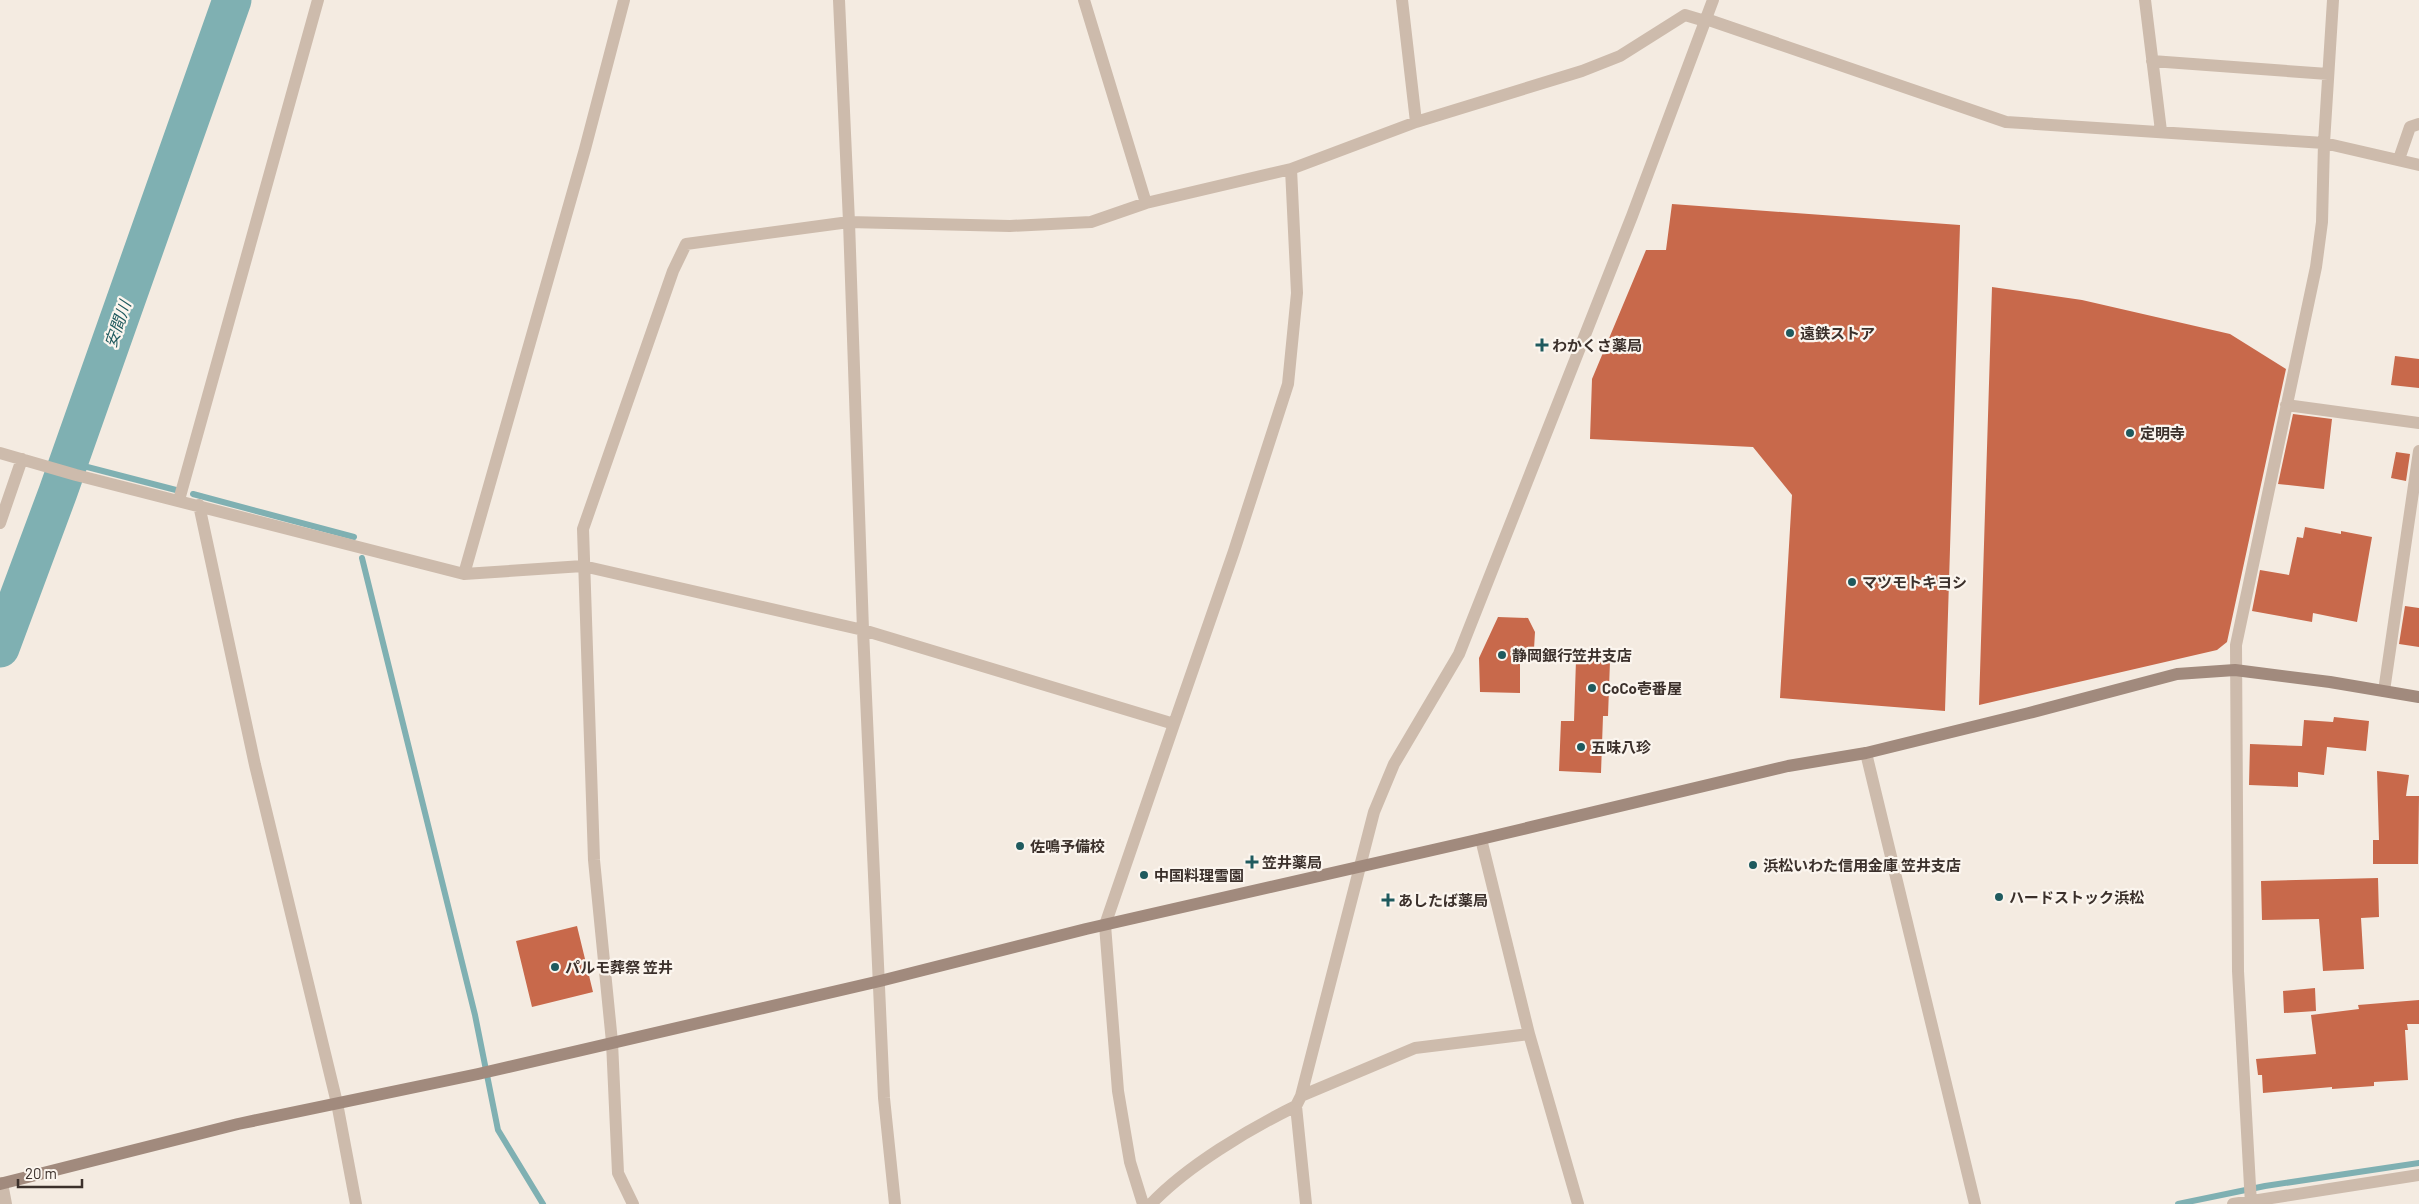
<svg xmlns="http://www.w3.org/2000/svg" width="2419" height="1204" font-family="Barlow,'Noto Sans JP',sans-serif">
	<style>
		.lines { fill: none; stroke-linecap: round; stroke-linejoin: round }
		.stream { stroke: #7fb0b2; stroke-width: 6 }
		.river { stroke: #7fb0b2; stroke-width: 39 }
		.building { fill: #c8694b }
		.street { stroke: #cdbbac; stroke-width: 12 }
		.secondary { stroke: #a18a7d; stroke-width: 12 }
		.poi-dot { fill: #1f5a5e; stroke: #fbf5ee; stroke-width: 2 }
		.labels { text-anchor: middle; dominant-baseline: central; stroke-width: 4.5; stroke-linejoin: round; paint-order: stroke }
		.poi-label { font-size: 15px; font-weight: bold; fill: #3b302b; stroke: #fbf5ee; text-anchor: start }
		.water-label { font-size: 16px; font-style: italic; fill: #1f5a5e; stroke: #fbf5ee }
	</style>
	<rect width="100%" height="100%" fill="#f4ebe1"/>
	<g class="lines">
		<path class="stream" d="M68,462l108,28
			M193,494l161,43
			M362,558l113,457 23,115 45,74
			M2178,1204l87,-18 154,-23"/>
		<path class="river" d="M0,648l58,-156 174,-492"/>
	</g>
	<path class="building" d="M1672,204l288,21 -15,486 -165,-13 12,-203 -39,-48 -163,-8 2,-60 54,-129h20z
		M1992,287l90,13 148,34 56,35 -59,273 -10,8 -238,55z
		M2395,356l24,3v29l-28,-3z
		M2293,414l39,5 -8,70 -46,-5z
		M2396,452l14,2 -4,27 -15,-3z
		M2305,527l36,7v-3l31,6 -15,85 -44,-9 -1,9 -60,-11 8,-41 29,5 8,-38 6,1z
		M2405,606l14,2v39l-20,-3z
		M1498,617l30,1 7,14 -1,17 -14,6v38l-40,-1 -1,-34z
		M1576,660l34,1 -2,55h-5l-2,57 -42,-2 2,-50h13z
		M2334,717l35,4 -3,30 -39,-4 -3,28 -26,-3v15l-49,-2 1,-41 52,2 2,-26 29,2z
		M2377,771l32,4 -3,21h13l-1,68h-45v-24h6z
		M2378,878l1,39 -18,1 3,51 -41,2 -4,-52 -57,1 -1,-39z
		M577,926l16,66 -61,15 -16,-66z
		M2315,988l1,23 -32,2 -1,-22z
		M2419,1000v24h-12l1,6h-3l3,50 -34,2v4l-42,3v-2l-69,6 -1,-18h-4l-2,-16 60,-5 -5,-39 48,-6 -1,-4z"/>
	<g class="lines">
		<path class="street" d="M624,0l-39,149 -121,425 119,-8 280,64 311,94 -69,201 13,166 12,71 13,42
			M839,0l10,222 161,4 81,-4 55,-19
			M1084,0l62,203 145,-34 6,124 -9,91 -54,167 -60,173
			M1402,0l14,122
			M2145,0l16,131
			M1706,19l300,103 318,21 95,22
			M2152,61l176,13
			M2399,159l11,-32 9,-3
			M1291,169l125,-47 166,-51 38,-15 65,-41 20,6
			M2286,405l133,18
			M0,453l76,22 388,99
			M179,500l139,-500
			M199,505l56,260 82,338 19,101
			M0,523l22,-64
			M2384,691l35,-240
			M1866,753l109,451
			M1481,839l48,195 49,170
			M1301,1096l114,-48 114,-14
			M2,1183l4,21
			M633,1204l-15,-31 -6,-131 -18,-182 -11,-331 90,-258 13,-27 163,-22 14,408 21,468 11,106
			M1151,1204c36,-38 98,-75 145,-98
			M1306,1204l-10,-98 5,-10 73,-284 20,-48 65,-110 173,-438 81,-216
			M2233,1204l186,-29
			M2251,1204l-13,-233 -2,-326 80,-378 6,-45 2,-79 9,-143"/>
		<path class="secondary" d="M0,1184l238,-60 240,-50 402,-93 206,-52 395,-90 307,-73 78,-13 163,-40 148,-39 58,-4 95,12 89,15"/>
	</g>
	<g class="poi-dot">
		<circle cx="1790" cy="333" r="5"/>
		<path d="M1539.5 337.5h5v5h5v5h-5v5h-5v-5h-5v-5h5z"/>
		<circle cx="2130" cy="433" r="5"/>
		<circle cx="1852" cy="582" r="5"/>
		<circle cx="1502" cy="655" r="5"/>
		<circle cx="1592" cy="688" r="5"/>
		<circle cx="1581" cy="747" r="5"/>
		<circle cx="1020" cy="846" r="5"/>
		<path d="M1249.5 854.5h5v5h5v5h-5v5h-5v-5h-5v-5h5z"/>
		<circle cx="1753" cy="865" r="5"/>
		<circle cx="1144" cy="875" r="5"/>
		<circle cx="1999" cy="897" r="5"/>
		<path d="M1385.5 892.5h5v5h5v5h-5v5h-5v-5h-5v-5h5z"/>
		<circle cx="555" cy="967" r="5"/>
	</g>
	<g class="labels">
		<g class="poi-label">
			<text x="1800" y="333">遠鉄ストア</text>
			<text x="1552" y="345">わかくさ薬局</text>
			<text x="2140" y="433">定明寺</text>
			<text x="1862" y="582">マツモトキヨシ</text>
			<text x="1512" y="655">静岡銀行笠井支店</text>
			<text x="1602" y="688">CoCo壱番屋</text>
			<text x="1591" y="747">五味八珍</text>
			<text x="1030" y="846">佐鳴予備校</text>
			<text x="1262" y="862">笠井薬局</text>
			<text x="1763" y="865">浜松いわた信用金庫 笠井支店</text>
			<text x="1154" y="875">中国料理雪園</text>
			<text x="2009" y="897">ハードストック浜松</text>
			<text x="1398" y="900">あしたば薬局</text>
			<text x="565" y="967">パルモ葬祭 笠井</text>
		</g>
		<g class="water-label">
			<text transform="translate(117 324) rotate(-71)">安間川</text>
		</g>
	</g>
	<path d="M18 1179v8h64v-8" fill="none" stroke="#3b302b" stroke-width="2.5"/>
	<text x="25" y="1179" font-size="15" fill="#3b302b" stroke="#fbf5ee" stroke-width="4" paint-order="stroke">20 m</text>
</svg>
